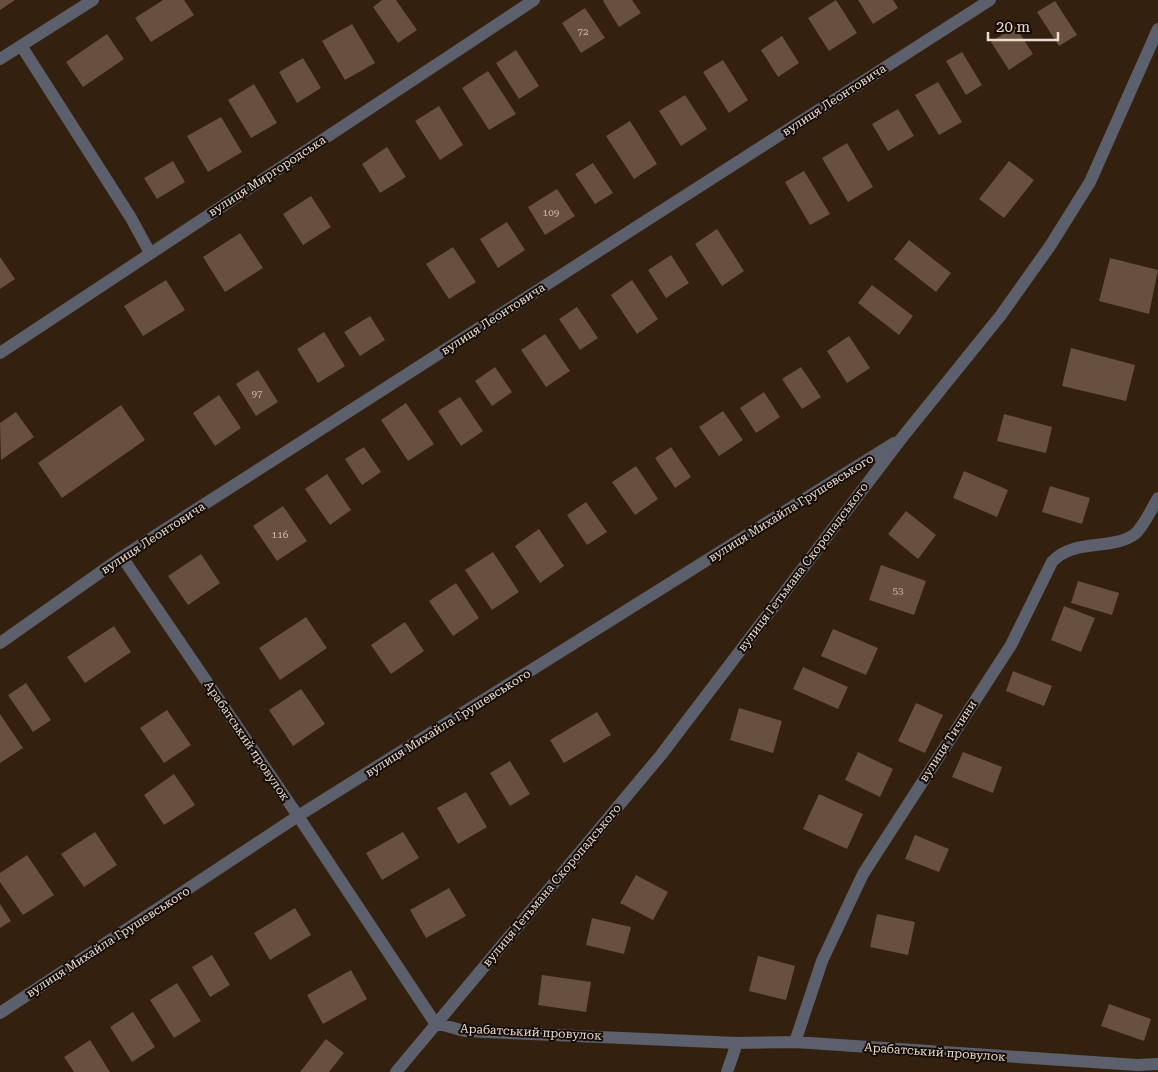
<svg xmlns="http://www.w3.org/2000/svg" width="1158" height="1072" font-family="'Roboto Serif',serif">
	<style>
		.building { fill: #67503d }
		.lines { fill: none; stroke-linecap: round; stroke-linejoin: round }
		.minor { stroke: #5c606c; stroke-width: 12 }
		.labels { text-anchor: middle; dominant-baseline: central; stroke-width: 4; stroke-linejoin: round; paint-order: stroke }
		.number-label { font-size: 10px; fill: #c9b9ac }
		.street-label { font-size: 12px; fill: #eadcd1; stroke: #150c05 }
	</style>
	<rect width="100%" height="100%" fill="#34200e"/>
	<path class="building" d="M0,0h15l-15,10z
		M163,0h21l10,15 -43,27 -16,-24z
		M382,0h14l21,30 -19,13 -25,-36z
		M604,0h28l9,13 -22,14 -16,-26z
		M836,0l21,33 -28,18 -21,-33z
		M858,0h35l5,8 -25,16z
		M1055,1l22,34 -18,11 -22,-34z
		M585,8l20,30 -24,15 -19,-30z
		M352,24l23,39 -30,17 -23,-39z
		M1015,26l18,28 -24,16 -18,-28z
		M107,34l17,25 -41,28 -17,-25z
		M782,36l17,27 -21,14 -17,-27z
		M516,50l23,36 -20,13 -23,-36z
		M962,52l20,33 -16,10 -20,-34z
		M303,58l18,30 -24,15 -18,-31z
		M723,60l25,40 -19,13 -26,-41z
		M488,71l28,43 -27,16 -27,-42z
		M938,82l24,40 -23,13 -24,-40z
		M254,84l23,39 -26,15 -23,-38z
		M685,95l22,34 -26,17 -22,-35z
		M439,106l24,39 -23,15 -25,-39z
		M898,109l16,27 -26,15 -16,-27z
		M221,117l21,35 -34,20 -21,-36z
		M630,121l27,43 -23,15 -28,-43z
		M847,143l26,44 -25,15 -26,-44z
		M387,147l19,30 -26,16 -18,-29z
		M173,161l12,21 -28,17 -13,-21z
		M1009,161l25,19 -30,38 -25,-19z
		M593,163l20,30 -18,11 -20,-30z
		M804,171l26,43 -20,11 -25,-43z
		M557,189l18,27 -30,19 -17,-28z
		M311,196l20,31 -28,18 -20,-31z
		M507,222l18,28 -27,18 -18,-29z
		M717,229l27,42 -22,15 -27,-42z
		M240,233l23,35 -38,24 -22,-35z
		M909,240l42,33 -15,19 -42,-33z
		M453,247l23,35 -27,17 -23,-35z
		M671,255l18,28 -23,15 -18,-28z
		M0,257l15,22 -15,10z
		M1110,258l48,12 -9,44 -50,-13z
		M166,280l19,30 -42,26 -19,-30z
		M632,280l26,39 -21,15 -26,-39z
		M872,285l41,31 -14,19 -41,-32z
		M577,307l21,31 -18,12 -21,-31z
		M370,316l15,24 -25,16 -16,-24z
		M324,332l21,34 -27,17 -21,-34z
		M545,334l25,37 -24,16 -25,-37z
		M849,336l21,32 -23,15 -20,-32z
		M1071,348l64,17 -9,36 -64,-15z
		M495,367l17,25 -20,14 -17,-25z
		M801,367l20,30 -19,12 -20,-30z
		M258,370l20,32 -22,14 -20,-32z
		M764,392l16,25 -24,16 -16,-25z
		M219,395l22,33 -26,18 -22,-33z
		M460,397l23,34 -22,15 -23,-35z
		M406,403l28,41 -26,17 -27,-41z
		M121,405l24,35 -83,58 -24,-35z
		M723,411l20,29 -24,16 -20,-29z
		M16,412l18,25 -33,23 -1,-37z
		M1004,414l48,13 -6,26 -49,-12z
		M364,447l17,25 -19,13 -17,-26z
		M671,447l20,30 -16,11 -20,-30z
		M636,466l22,33 -23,16 -23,-33z
		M964,471l44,19 -11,27 -44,-19z
		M327,474l24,36 -21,15 -25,-36z
		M1050,486l40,12 -8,26 -40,-12z
		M586,502l21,30 -20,13 -20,-30z
		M283,506l24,35 -30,20 -24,-35z
		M906,511l30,24 -18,24 -30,-25z
		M539,529l25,37 -24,17 -25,-37z
		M493,552l26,40 -27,18 -27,-40z
		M201,554l19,29 -32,22 -20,-29z
		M881,565l45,16 -12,34 -45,-15z
		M1078,581l41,12 -7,22 -41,-12z
		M456,583l23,35 -26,18 -24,-35z
		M1064,606l31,12 -14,34 -30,-12z
		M306,617l21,31 -47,32 -21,-32z
		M405,622l19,29 -33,23 -20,-29z
		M114,626l17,26 -46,31 -18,-26z
		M833,629l45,19 -12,27 -45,-19z
		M803,667l45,20 -10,22 -45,-20z
		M1013,671l39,15 -8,20 -38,-15z
		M26,683l25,37 -18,12 -25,-37z
		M301,689l24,35 -32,22 -24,-36z
		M916,703l27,12 -18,38 -27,-12z
		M739,708l43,13 -9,32 -43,-13z
		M167,710l24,35 -27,18 -24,-35z
		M597,712l14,23 -47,28 -14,-23z
		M0,714l23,34 -23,15z
		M858,752l35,17 -13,28 -35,-17z
		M963,752l39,15 -9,26 -41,-16z
		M510,761l20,33 -20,12 -20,-33z
		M174,774l21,31 -31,20 -20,-30z
		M466,792l21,35 -29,17 -21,-36z
		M819,794l44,20 -16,35 -44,-20z
		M95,832l22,33 -33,22 -23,-33z
		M403,832l16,26 -37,22 -16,-27z
		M915,835l34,14 -10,23 -34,-13z
		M27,855l27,40 -31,20 -23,-33v-9z
		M636,875l32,17 -15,28 -33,-17z
		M449,888l17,28 -40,22 -16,-28z
		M0,904l11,17 -11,7z
		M295,908l16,27 -41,25 -16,-27z
		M877,914l38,8 -7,33 -38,-8z
		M592,918l39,9 -7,27 -38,-9z
		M212,955l18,30 -20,12 -18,-30z
		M758,956l37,10 -9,34 -37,-9z
		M351,970l16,29 -44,25 -16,-29z
		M542,975l49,7 -5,30 -48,-7z
		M177,983l24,38 -27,17 -24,-38z
		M1109,1004l42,15 -7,22 -43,-15z
		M133,1012l22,35 -23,15 -22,-35z
		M326,1039l18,14 -15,19h-29z
		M90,1040l20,32h-36l-10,-15z"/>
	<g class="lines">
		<path class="minor" d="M22,47l109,171 19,35
			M0,59l93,-59
			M0,353l534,-353
			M122,557l176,259 137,207 30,8 272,12 58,-1 342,23 21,-1
			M0,643l122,-86 868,-557
			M0,1013l298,-197 596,-373
			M795,1042l27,-81 41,-87 148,-229 41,-83c21,-24 60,-11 83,-28 9,-8 17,-26 23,-36
			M396,1072l265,-317 240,-316 100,-124 49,-69 40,-64 68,-153
			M727,1072l10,-29"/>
	</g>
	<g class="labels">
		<g class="number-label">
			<text x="583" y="31">72</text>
			<text x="551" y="212">109</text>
			<text x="257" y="393">97</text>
			<text x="280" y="534">116</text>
			<text x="898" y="590">53</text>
		</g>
		<g class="street-label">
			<text transform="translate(834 100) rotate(-33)">вулиця Леонтовича</text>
			<text transform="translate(267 176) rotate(-33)">вулиця Миргородська</text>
			<text transform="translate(493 319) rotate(-33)">вулиця Леонтовича</text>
			<text transform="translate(791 508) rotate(-32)">вулиця Михайла Грушевського</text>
			<text transform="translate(153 538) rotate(-33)">вулиця Леонтовича</text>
			<text transform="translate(803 567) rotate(-53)">вулиця Гетьмана Скоропадського</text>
			<text transform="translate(448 723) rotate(-32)">вулиця Михайла Грушевського</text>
			<text transform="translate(247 741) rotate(56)">Арабатський провулок</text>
			<text transform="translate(948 741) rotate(-57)">вулиця Тичини</text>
			<text transform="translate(552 885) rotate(-50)">вулиця Гетьмана Скоропадського</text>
			<text transform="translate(108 942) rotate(-33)">вулиця Михайла Грушевського</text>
			<text transform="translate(531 1032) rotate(3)">Арабатський провулок</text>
			<text transform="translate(935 1052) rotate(4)">Арабатський провулок</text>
		</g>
	</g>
	<path d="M988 32v8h70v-8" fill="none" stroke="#eadcd1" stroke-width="2.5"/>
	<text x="996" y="32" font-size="15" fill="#eadcd1" stroke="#150c05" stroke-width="4" paint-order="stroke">20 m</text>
</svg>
